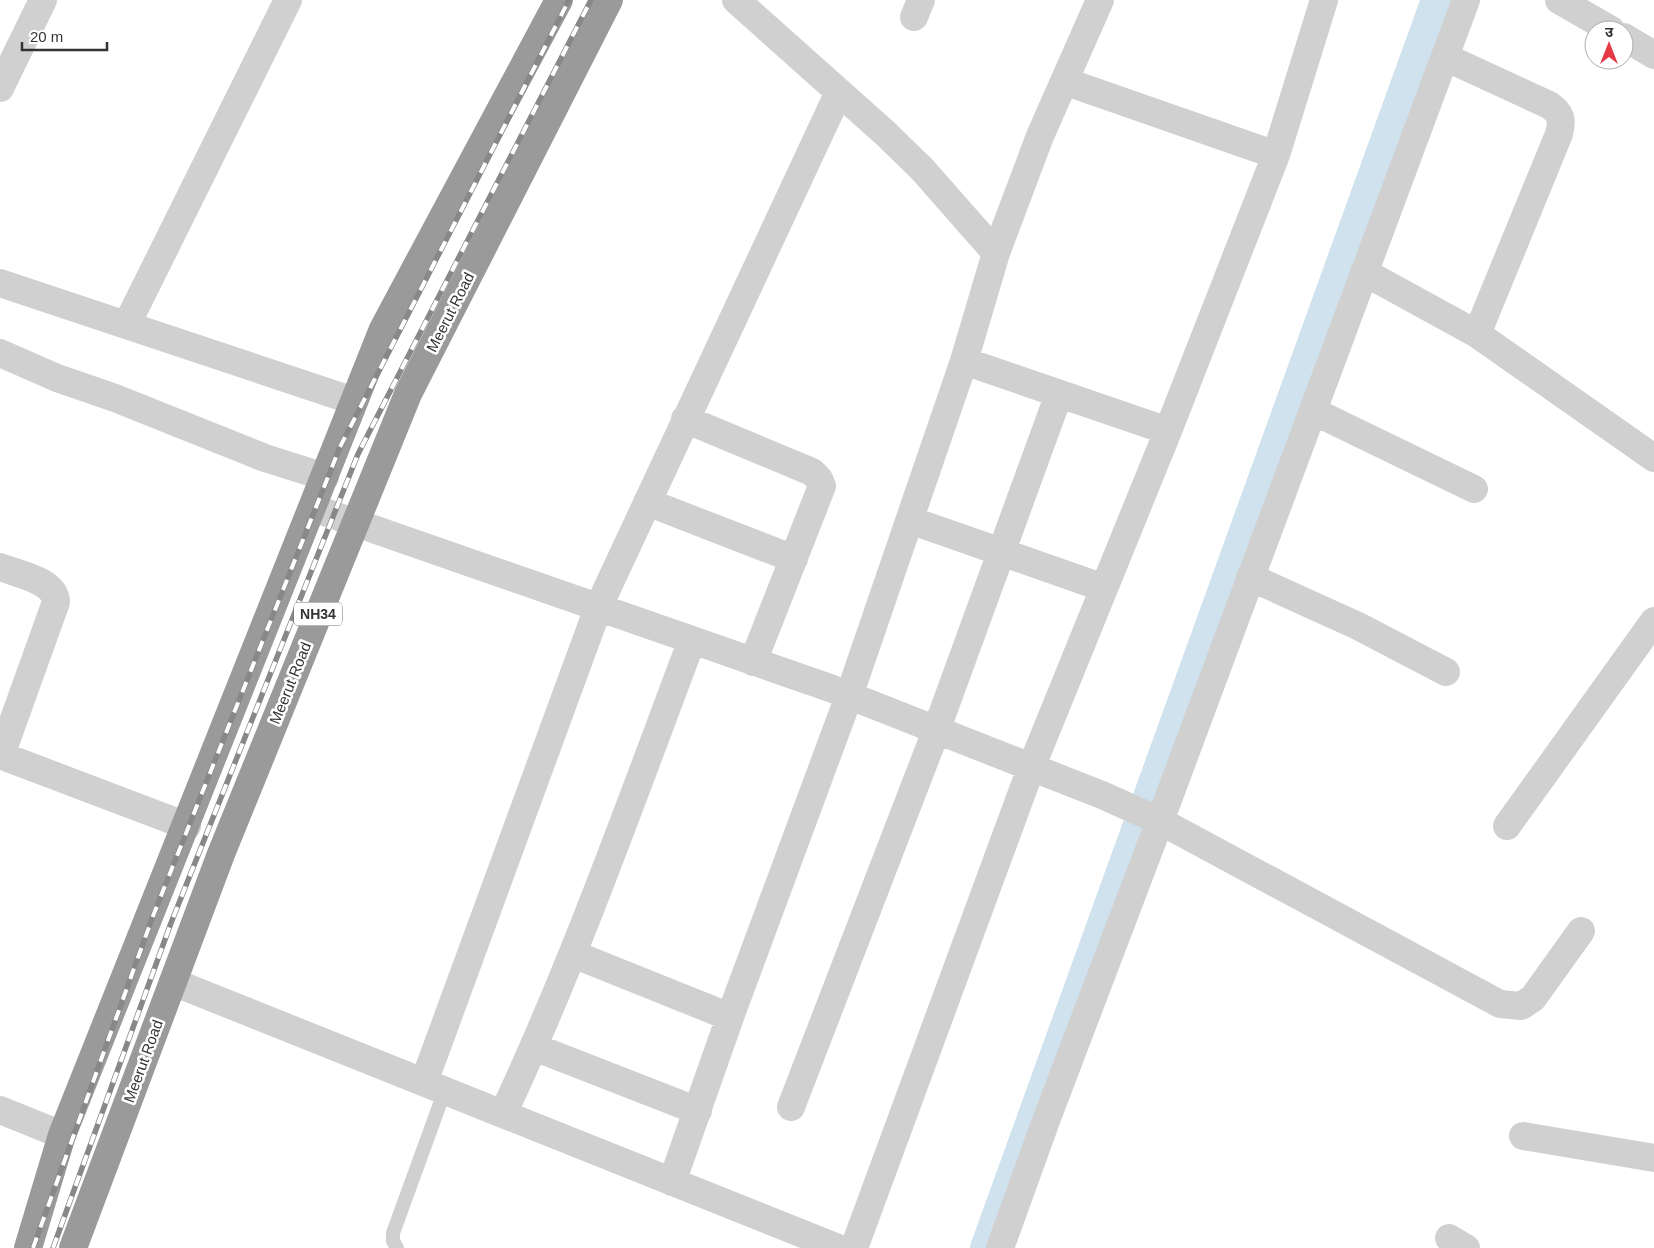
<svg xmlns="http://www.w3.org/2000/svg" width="1654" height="1248" font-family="Helvetica,'Noto Sans Devanagari',sans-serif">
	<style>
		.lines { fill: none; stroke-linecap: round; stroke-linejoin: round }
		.canal { stroke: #cfe2ee; stroke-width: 30 }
		.lane { stroke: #d0d0d0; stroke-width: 14 }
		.street { stroke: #d0d0d0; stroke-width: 28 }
		.highway { stroke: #9a9a9a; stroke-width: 28 }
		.rail-casing { stroke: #888; stroke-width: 5.5 }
		.rail { stroke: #fff; stroke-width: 4; stroke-dasharray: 11; stroke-linecap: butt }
		.labels { text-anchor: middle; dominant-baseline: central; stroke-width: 5; stroke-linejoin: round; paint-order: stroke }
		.shield { fill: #fff; stroke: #707070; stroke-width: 1 }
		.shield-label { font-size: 14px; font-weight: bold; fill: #333 }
		.street-label { font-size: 15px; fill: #333; stroke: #fff }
	</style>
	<rect width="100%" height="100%" fill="#fff"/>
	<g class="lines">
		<path class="canal" d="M985,1248l451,-1248"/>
		<path class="lane" d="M397,1248l-4,-7v-8l52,-143"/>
		<path class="street" d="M736,0l149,133 37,36 74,84
			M1559,0l52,30
			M914,17l7,-17
			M1624,37l30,18
			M1445,57l104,48c12,8 14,15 10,29l-82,200
			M1064,81l212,74
			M0,88l43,-88
			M1364,272l113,62 177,124
			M0,283l354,118
			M127,324l161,-324
			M0,353l57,25 58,20 150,60 60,19
			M964,361l204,70
			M1313,411l161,78
			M685,419l127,53 7,7 3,7 -69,176
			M647,502l147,57
			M313,508l517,180 272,107 58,26 340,183 21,2 12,-8 48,-67
			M910,520l194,68
			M0,567c18,7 55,13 56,35l-55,153
			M1250,577l108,49 88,46
			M0,755l187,71
			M1507,826l147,-205
			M573,954l157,63
			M173,982l665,266
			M534,1047l164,64
			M424,1082l174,-474 241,-516
			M791,1107l145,-376 123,-337
			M0,1110l62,25
			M503,1114c72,-154 129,-315 189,-474
			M1523,1136l131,22
			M672,1182l58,-165 119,-321 115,-335 32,-108 44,-117 60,-136
			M1449,1238l17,10
			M854,1248l177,-480 137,-337 108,-276 48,-155
			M1000,1248l47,-130 113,-297 306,-821"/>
		<path class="highway" d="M28,1248l34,-113 321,-806 176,-329
			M73,1248l148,-394 187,-460 201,-394"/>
		<g class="rail-casing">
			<path id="rail" d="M33,1248l120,-332 187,-469 229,-447
				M53,1248l118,-325 187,-469 233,-454"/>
		</g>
		<use href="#rail" class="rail"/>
	</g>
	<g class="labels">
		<rect class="shield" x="294" y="602.5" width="48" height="23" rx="4"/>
		<g class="shield-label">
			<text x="318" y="614">NH34</text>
		</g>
		<g class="street-label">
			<text transform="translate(450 312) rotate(-63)">Meerut Road</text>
			<text transform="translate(290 683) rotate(-68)">Meerut Road</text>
			<text transform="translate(143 1061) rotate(-70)">Meerut Road</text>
		</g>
	</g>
	<g transform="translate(1609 45)"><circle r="24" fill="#ffffff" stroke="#adadad"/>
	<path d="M0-4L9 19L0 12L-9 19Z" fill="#e63946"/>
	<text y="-8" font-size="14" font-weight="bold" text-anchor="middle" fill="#333333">उ</text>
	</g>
	<path d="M22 42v8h85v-8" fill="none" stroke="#333333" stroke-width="2.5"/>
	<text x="30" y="42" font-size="15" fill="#333333" stroke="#ffffff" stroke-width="4" paint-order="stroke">20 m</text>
</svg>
